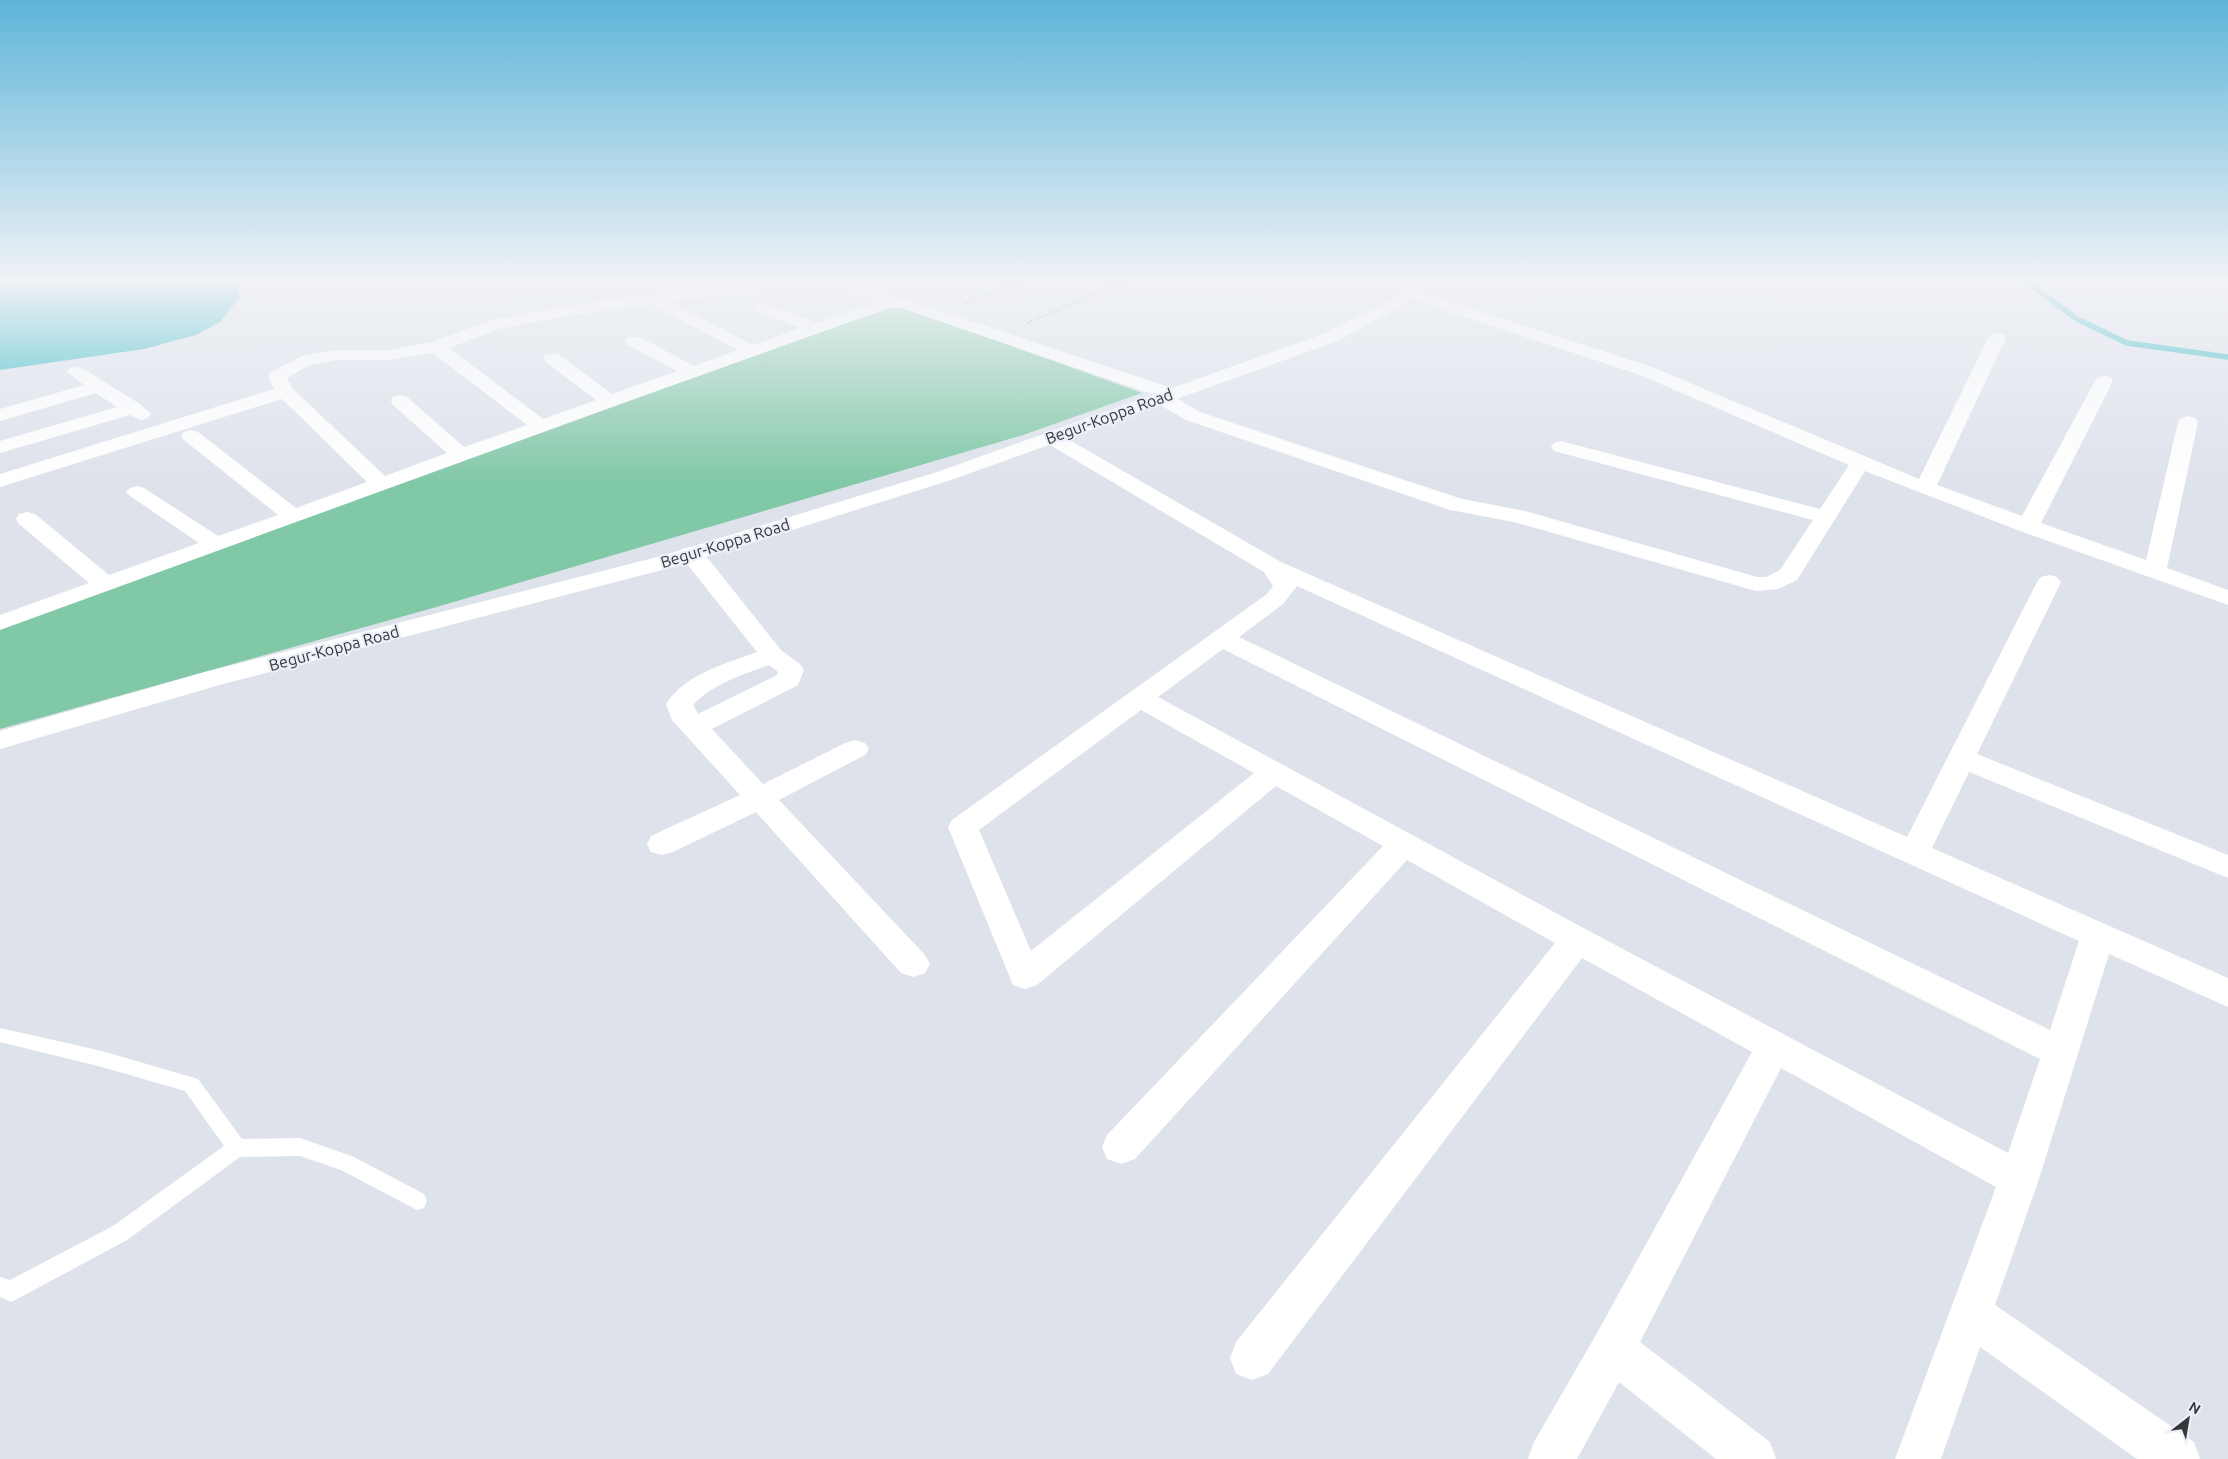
<svg xmlns="http://www.w3.org/2000/svg" width="2228" height="1459" font-family="Ubuntu,sans-serif">
	<style>
		.green { fill: #81c8a7 }
		.water { fill: #2fb7c3 }
		.lines { fill: none; stroke-linecap: round; stroke-linejoin: round }
		.stream { stroke: #2fb7c3; stroke-width: 5.5 }
		.path { stroke: #96999f; stroke-width: 2; stroke-dasharray: 2 2; stroke-linecap: butt }
		.lane { fill: #fff; fill-rule: evenodd }
		.street { fill: #fff; fill-rule: evenodd }
		.secondary { fill: #fff; fill-rule: evenodd }
		.labels { text-anchor: middle; dominant-baseline: central; stroke-width: 4.5; stroke-linejoin: round; paint-order: stroke }
		.street-label { font-size: 16px; fill: #35373a; stroke: #ebeff8 }
	</style>
	<rect width="100%" height="100%" fill="#dee2eb"/>
	<path class="green" d="M886,308l24,1 232,84 -119,42 -583,171 -440,123v-100z"/>
	<path class="water" d="M0,279h237l3,18 -20,25 -24,13 -52,14 -144,21z"/>
	<g class="lines">
		<path class="stream" d="M2023,279l54,40 50,24 101,14"/>
		<path class="path" d="M966,303l61,-24
			M1027,323l104,-44"/>
		<path class="lane" d="M0,1028l102,23 96,28 44,60 58,-1 54,19 70,37 3,7 -3,7 -7,2 -76,-40 -41,-14 -60,1 -113,83 -108,58 -8,4 -11,-5v-20l10,3 103,-54 111,-80 -39,-55 -83,-24 -102,-25z"/>
		<path class="street" d="M789,279h55l334,111 2,4 -4,4 24,14 262,87 63,12 232,66h9l14,-7 33,-50 -259,-69 -3,-4 3,-4 7,-2 259,68 29,-44 -209,-90 -238,-79 -2,-3 2,-3h12l238,77 267,112 69,-141 3,-4h12l3,4 -69,147 85,31 73,-135 3,-4 6,-1 6,1 3,4 -72,142 105,37 32,-138 3,-4 7,-2 7,2 3,4 -31,146 61,22v15l-208,-74 -155,-60 -68,109 -19,9 -22,2 -242,-69 -64,-12 -264,-90 -31,-18 -2,-4 2,-3 -260,-89 -278,99 -617,225v-15l89,-32 -70,-59 -3,-5 3,-5 8,-2 8,2 74,61 90,-32 -69,-47 -4,-4 4,-4 7,-2 7,2 74,48 60,-21 -94,-75 -3,-4 3,-4 7,-2 7,2 98,76 71,-26 -85,-83 -282,88v-13l274,-85 -6,-13 3,-4 33,-17 33,-5h52l43,-8 57,-21 71,-14 125,-18zM829,284l51,17 -64,22 -48,-19h-12l-2,3 2,3 44,18 -47,17 -84,-44zM652,304l2,2 84,44 -44,16 -54,-29h-12l-3,4 3,4 49,26 -65,23 -54,-40h-12l-3,4 3,4 50,38 -53,19 -94,-71 50,-19 61,-12zM433,353l94,72 -63,22 -57,-50 -7,-2 -7,2 -2,4 2,4 54,48 -62,23 -92,-87 -6,-11 22,-13 28,-5h52z
			M76,367l6,1 58,36 11,10 -3,4 -7,2 -11,-5 -130,38v-12l117,-34 -21,-14 -96,28v-12l84,-24 -17,-13 3,-4z
			M1052,432l7,2 222,128 626,275 130,-255 4,-5 8,-2 8,2 4,5 -84,172 251,101v23l-259,-106 -37,76 296,130v29l-119,-53 -70,225 -44,126 199,137 6,17h-63l-157,-112 -39,112h-46l101,-272 -215,-119 -141,274 130,100 6,17h-60l-97,-77 -42,77h-49l6,-17 63,-109 155,-281 -170,-94 -314,416 -16,6 -16,-6 -6,-16 6,-16 319,-399 -148,-83 -272,299 -14,5 -14,-5 -5,-12 5,-12 276,-289 -107,-60 -239,199 -12,4 -12,-4 -65,-158 4,-7 315,-226 6,-8 -9,-14 -219,-130 -3,-4 3,-4zM1297,586l782,355 -29,89 -811,-393 44,-33zM1223,649l817,410 -32,94 -419,-222 -431,-234zM1141,710l113,63 -223,178 -52,-121z
			M690,547l8,2 12,12 71,89 19,14 4,6 -6,15 -86,44 51,55 82,-41 10,-3 10,3 4,6 -4,6 -86,45 146,155 5,9 -5,9 -12,4 -12,-4 -145,-161 -83,40 -11,3 -11,-3 -4,-8 4,-8 89,-41 -68,-75 -6,-16c19,-30 59,-40 91,-52l-78,-98 3,-5zM769,665l9,7 -1,3 -79,39 -5,-9c20,-21 49,-30 76,-40z"/>
		<path class="secondary" d="M1416,279h17l-31,27 -67,36 -384,138 -270,85 -458,119 -223,65v-18l205,-59 460,-117 272,-83 386,-138 67,-34z"/>
	</g>
	<linearGradient id="sky" x2="0" y2="1"><stop stop-color="#5eb5d9"/><stop offset="0.58" stop-color="#f0f2f6"/><stop offset="1" stop-color="#f0f2f6" stop-opacity="0"/></linearGradient>
	<rect width="2228" height="483" fill="url(#sky)"/>
	<g class="labels">
		<g class="street-label">
			<text transform="translate(1109 416) rotate(-20)">Begur-Koppa Road</text>
			<text transform="translate(725 543) rotate(-17)">Begur-Koppa Road</text>
			<text transform="translate(334 648) rotate(-15)">Begur-Koppa Road</text>
		</g>
	</g>
	<g transform="translate(2188 1419) rotate(31)" stroke="#ebeff8" stroke-width="4" paint-order="stroke">
	<path d="M0-4L9 19L0 12L-9 19Z" fill="#35373a"/>
	<text y="-8" font-size="14" font-weight="bold" text-anchor="middle" fill="#35373a">N</text>
	</g>
</svg>
